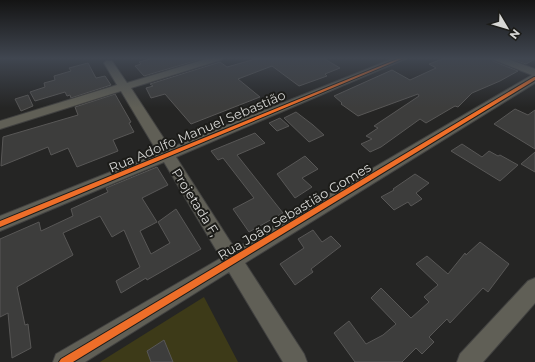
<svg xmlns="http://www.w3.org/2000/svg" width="535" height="362" font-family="Montserrat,sans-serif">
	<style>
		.green { fill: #3d3a18 }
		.building { fill: #3d3d3c; stroke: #585756 }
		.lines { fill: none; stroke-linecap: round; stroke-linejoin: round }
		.minor-casing { stroke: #414140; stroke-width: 2 }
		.minor { fill: #605f56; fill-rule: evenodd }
		.cycleway-casing { stroke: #1c1c19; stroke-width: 2 }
		.cycleway { fill: #ee6e29; fill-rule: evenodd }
		.labels { text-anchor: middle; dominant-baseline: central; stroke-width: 4; stroke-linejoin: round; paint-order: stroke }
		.street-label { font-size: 13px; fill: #d7d7d5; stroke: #1c1c19 }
	</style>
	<rect width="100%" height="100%" fill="#252524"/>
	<path class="green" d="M204,297l34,65h-138z"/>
	<path class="building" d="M154,58h51l-61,18 -9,-10 6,-2 -2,-2z
		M259,58h41v2l7,-2h16l17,10 -15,6 2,2 -28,10 -27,-20 -34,13 22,18 -69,27 -26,-30 -14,4 -5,-10 7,-2 -3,-2 70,-22 7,5z
		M445,58h46l2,3 25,10 -18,10 -28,12 -14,14 -3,-1 -29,17 -6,-4 -39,28 -11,5 -9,-8 11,-5 -6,-3 12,-8 -4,-2 45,-30 -1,-2 -60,22 -17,-12 1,-1 -8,-7 58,-26 18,10 26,-12 -7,-4z
		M508,58h27v1l-9,5z
		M88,63l8,15 9,-2 6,9 -40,13 -1,-3 -3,1 -2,-4 -30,9 -5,-9 15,-5 -1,-4 11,-3 -1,-4 17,-5 -2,-3z
		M115,94l16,28 -2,1 5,9 -21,8 5,11 -41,16 -9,-19 -17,7 -3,-8 -47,19 2,-29 75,-22 -3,-8z
		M28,95l5,11 -12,5 -6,-12z
		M515,109l13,6 7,-5v39l-41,-25z
		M296,112l17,13 11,10 -15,7 -25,-24z
		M280,118l9,8 -12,5 -8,-8z
		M255,133l10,10 -28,12 46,58 -34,19 -16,-23 21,-11 -31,-40 -5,2 -7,-9z
		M462,144l20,13 7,-6 9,5 2,-1 18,10 -18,16 -49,-30z
		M535,152v20l-14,-8z
		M305,156l13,13 -16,9 10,9 -17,11 -18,-24z
		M157,167l11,18 -26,13 15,24 -17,9 11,23 19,-11 -12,-21 18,-13 25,40 -54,31 -1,-2 -25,15 -5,-12 24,-14 -16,-37 -12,7 -12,-21 -37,17 10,22 -56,32 8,38 3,-1 3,24 -19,10 -4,-45 -8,4v-78l39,-17 2,9 32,-15 -2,-7 37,-17 -2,-4z
		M415,174l14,9 -13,10 6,6 -11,7 -3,-4 -14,8 -13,-13 13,-7 -1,-1z
		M313,230l9,12 9,-6 10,10 -30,23 2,3 -18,13 -15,-21 24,-16 -6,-9z
		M480,242l29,22 -21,28 -5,-4 -33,35 -3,-4 -18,18 5,5 -12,12 -6,-6 -14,14h-47l-21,-29 15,-12 17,23 17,-9 13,-11 -25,-26 10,-10 30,30 18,-16 -5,-5 14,-12 -22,-21 11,-8 21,18 17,-21 1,2z
		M164,340l9,22h-22l-4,-11z"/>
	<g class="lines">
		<g class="minor-casing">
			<path id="minor" d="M209,58h14l-2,2 -90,28 39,60 225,-90h12l-231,99 59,92 297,-174 -38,-15 -2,-2h13l30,11v14l-290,180 59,91 3,8h-24l-54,-90 -144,90h-32l3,-8 165,-96 -57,-96 -164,69v-15l158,-63 -37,-62 -121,38v-8l117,-36 -13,-22 2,-2h6l15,22z
				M535,278v25l-52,59h-26l3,-8 68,-73z"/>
		</g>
		<use href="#minor" class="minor"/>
		<g class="cycleway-casing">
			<path id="cycleway" d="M400,58h4l-404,169v-6z
				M534,77h1v3l-462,282h-14l2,-3z"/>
		</g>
		<use href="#cycleway" class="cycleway"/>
	</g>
	<linearGradient id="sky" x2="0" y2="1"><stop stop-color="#141414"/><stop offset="0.54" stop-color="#404650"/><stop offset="1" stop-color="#404650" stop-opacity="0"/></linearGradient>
	<rect width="535" height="108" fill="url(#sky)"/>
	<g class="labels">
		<g class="street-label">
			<text transform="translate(197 131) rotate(-23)">Rua Adolfo Manuel Sebastião</text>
			<text transform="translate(196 202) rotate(58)">Projetada F,</text>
			<text transform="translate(294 211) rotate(-31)">Rua João Sebastião Gomes</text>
		</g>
	</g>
	<g transform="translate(507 28) rotate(128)" stroke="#1c1c19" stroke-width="3" paint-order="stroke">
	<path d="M0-3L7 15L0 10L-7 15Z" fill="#d7d7d5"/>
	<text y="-6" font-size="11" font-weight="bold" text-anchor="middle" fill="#d7d7d5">N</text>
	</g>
</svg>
